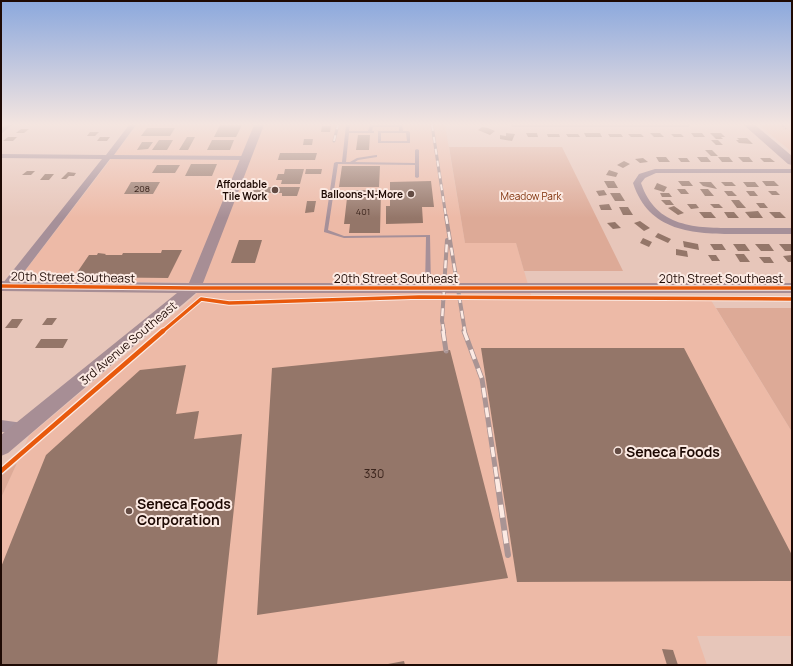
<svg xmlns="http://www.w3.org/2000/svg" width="793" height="666" font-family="Manrope,sans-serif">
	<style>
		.built { fill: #edbaa7 }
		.green { fill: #ddaa97 }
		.building { fill: #947669 }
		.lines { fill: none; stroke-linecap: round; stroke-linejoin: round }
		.path { stroke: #a79495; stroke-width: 1.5; stroke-dasharray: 3 1.5; stroke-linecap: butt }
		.lane { fill: #a69099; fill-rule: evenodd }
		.street { fill: #a69099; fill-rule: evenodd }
		.secondary { fill: #a78e95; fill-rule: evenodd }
		.rail-far3-casing { stroke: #a99494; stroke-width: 3 }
		.rail-far2-casing { stroke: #a99494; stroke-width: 4 }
		.rail-far1-casing { stroke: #a99494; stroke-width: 5 }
		.rail-casing { stroke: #a99494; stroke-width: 6 }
		.rail-far3 { stroke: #fceae3; stroke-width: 2; stroke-dasharray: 6; stroke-linecap: butt }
		.rail-far2 { stroke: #fceae3; stroke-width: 2.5; stroke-dasharray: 8; stroke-linecap: butt }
		.rail-far1 { stroke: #fceae3; stroke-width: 3.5; stroke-dasharray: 10; stroke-linecap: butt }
		.rail { stroke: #fceae3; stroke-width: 4.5; stroke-dasharray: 13; stroke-linecap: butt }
		.cycleway-far1-casing { stroke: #fceae3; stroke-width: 5.5 }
		.cycleway-casing { stroke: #fceae3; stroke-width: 7 }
		.cycleway-far1 { stroke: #e8590c; stroke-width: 3.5 }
		.cycleway { stroke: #e8590c; stroke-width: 4.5 }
		.poi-dot { fill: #644c44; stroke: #fceae3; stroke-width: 1.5 }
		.labels { text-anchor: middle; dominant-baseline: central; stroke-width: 4; stroke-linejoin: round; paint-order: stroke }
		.far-number-label { font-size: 9px; fill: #3c251d }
		.far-poi-label { font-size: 10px; font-weight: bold; fill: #1e0a04; stroke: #fceae3; text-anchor: end }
		.far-park-label { font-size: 10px; fill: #7d2d06; stroke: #fceae3 }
		.street-label { font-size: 12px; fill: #1e0a04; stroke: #fceae3 }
		.near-number-label { font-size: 12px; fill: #3c251d }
		.near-poi-label { font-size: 14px; font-weight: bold; fill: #1e0a04; stroke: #fceae3; text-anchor: start }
	</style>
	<rect width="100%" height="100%" fill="#e7c6ba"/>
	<path class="built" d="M137,125h308l20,118h51l15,52 178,2 83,135v204h-95l10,29h-706v-167l28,-62 164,-138 12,-15 -187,-3z
		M760,125h32v27l-21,-17z"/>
	<path class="green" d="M449,147h113l61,124h-99l-8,-28h-51z
		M716,308h76v124z
		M17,463l-16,35v-22z"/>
	<path class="building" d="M220,125h22l-6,12h-22z
		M322,126h9l-1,6h-9z
		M482,127l6,1 7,3 -5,4 -12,-5z
		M147,128h28l-5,8h-29z
		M21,129h8l-5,4h-8z
		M90,132h9l-4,4h-8z
		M506,133l9,1 -3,7 -12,-2v-4l6,1z
		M526,133h11l1,4h-10z
		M584,133h16l2,4h-16z
		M650,133h10l4,4h-10z
		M691,133h11l3,4h-11z
		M710,133h11l4,4h-4l2,2h-7z
		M547,134h12l1,3h-12z
		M566,134h12l2,3h-12z
		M608,134h13l2,3h-13z
		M628,134h13l3,3h-13z
		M671,134h10l3,3h-10z
		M358,135h12l-1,15h-13z
		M8,137h9l-4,4h-10z
		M100,137h10l-3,4h-10z
		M187,137h8l-7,13h-9z
		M737,138h10l6,6 -14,-1 -3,-3h3z
		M304,139h9l-1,6h-9z
		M159,140h14l-6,10h-15z
		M212,140h22l-4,10h-23z
		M711,140h7l5,5h-7z
		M142,142h11l-5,7 -11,1z
		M705,150h7l6,6h-7z
		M280,153h37l-2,7h-37z
		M656,157h10l4,5h-11z
		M697,157h10l4,5h-10z
		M718,157h11l4,5h-11z
		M738,157h11l4,5h-10z
		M643,158l5,4 -8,1 -5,-4z
		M678,158h9l3,4h-9z
		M760,158h10l5,4h-11z
		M624,161l6,3 -7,4 -6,-3z
		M191,164h26l-5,12h-27z
		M157,165h23l-5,8h-23z
		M342,166h38l-1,21h-40z
		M285,169h19l-4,15h-19l1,-4h-6l2,-6h6z
		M306,169h16l-1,5h-16z
		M609,170l9,3 -2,4 -10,-2z
		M27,171h8l-4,4h-9z
		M68,172l8,1 -2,3h-5l-3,3h-5z
		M45,174h9l-5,6h-9z
		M431,181l3,26h-12l1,16 -37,1v-18h4v-24z
		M604,181h10l4,7h-10z
		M678,181h11l4,5h-11z
		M762,181h12l5,5h-13z
		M131,182h29l-7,12h-29z
		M699,182h12l6,7 -14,-3z
		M721,182h11l4,4h-11z
		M743,182h12l4,5h-12z
		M657,183l10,4 -3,5 -10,-3z
		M253,187h47l-3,9h-15v-3h-31z
		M677,189h8l4,5h-8z
		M700,189h8l6,7h-9z
		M354,190h27l-1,43h-31l1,-9h-6l3,-26h6z
		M604,190l3,5 -8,1 -3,-5z
		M724,191h8l5,5h-9z
		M746,191h8l4,5h-8z
		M768,191h8l4,4h-8z
		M610,193h10l5,8h-10z
		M660,193h9l3,4h-10z
		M661,200h9l4,5h-8z
		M731,200h8l7,8h-9z
		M307,201h9l-2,11 -9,1z
		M756,203h8l4,5h-8z
		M609,204l3,6h-11l-2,-5z
		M687,204h9l3,4 -8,1z
		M710,204h9l4,4h-9z
		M674,206l10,7 -6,2 -10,-7z
		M619,207h9l5,8h-10z
		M758,211l5,7h-13l-5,-6z
		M699,212h12l5,6h-12z
		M724,212h10l5,6h-11z
		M769,212h11l6,6h-11z
		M640,221l10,7 -6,3 -10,-8z
		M615,222l6,6 -8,1 -6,-6z
		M658,233l13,6 -3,4 -13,-6z
		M643,238l9,4 -3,5 -9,-4z
		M239,240h23l-7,23h-24z
		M683,241l15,3 1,6 -15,-3z
		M710,244h12l4,6h-12z
		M733,244h12l5,7h-12z
		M755,244h14l5,7h-13z
		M779,244h13v7h-7z
		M676,249l11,2 1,6 -12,-2z
		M162,250h20l-14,28 -94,-1 15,-22h8l1,-2 8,1 -1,1h17l1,-2h38z
		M735,254h9l6,8h-10z
		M708,255h8l4,6h-8z
		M792,255v7h-4l-5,-6z
		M759,257h11l4,6h-10z
		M47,318h10l-5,7h-10z
		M12,319h11l-6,9h-12z
		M41,339h27l-5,9h-28z
		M481,348h203l108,207v26l-275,1z
		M450,350l58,228 -251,37 15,-247z
		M186,365l-10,49 23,-3 -5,28 48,-5 -25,231h-216v-98l45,-112 94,-85z
		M662,649l11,1 5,15h-11z
		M404,661l1,4h-17v-1z"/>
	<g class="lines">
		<path class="path" d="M782,125l4,4"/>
		<path class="lane" d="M346,125h4l-1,6h19l2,-6h32l1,6h5l2,1v11h-32v-12h21v-4h-26l-1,4h2v2h-25l-3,29h4l7,-4 19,-3h1v2l-19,3 -3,2 60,1v-13l2,-1 2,1v27l-2,1 -2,-1v-12l-77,-1 -10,66 16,6 86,-1 1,53 -1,1 -2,1 -3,-2 1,-51 -82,1 -20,-6v-1l10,-68 2,-1h6zM381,133h25l1,8h-26z"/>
		<path class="street" d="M5,125h7l-11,9v-6z
			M129,125h7l-22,30 132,1 4,2 -4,2 -136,-1 -99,130h-8l-1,-3 1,-3 99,-124 -101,-1v-4l105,1z
			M510,125h181l-3,2h-175z
			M655,169h137v4h-136l-11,5 -4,5c15,45 55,45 95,45 19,0 37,0 56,0v6c-18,0 -37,0 -55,0 -44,0 -88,-2 -104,-51l6,-9z
			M1,420l29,4 1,4 -1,4 -5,2 -24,-2z"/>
		<path class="secondary" d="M254,125h10l-61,158h589v10h-596l-188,160 -7,3v-21l176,-142 -176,-2v-10l188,2z
			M744,125h11l37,31v9l-4,-1z"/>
		<g class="rail-far3-casing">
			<path id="rail-far3" d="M432,125l14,92
				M334,141l4,-16"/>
		</g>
		<g class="rail-far2-casing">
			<path id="rail-far2" d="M446,216l19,116
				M444,332l-2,-11 5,-81"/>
		</g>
		<g class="rail-far1-casing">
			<path id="rail-far1" d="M443,331l3,20
				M464,331l18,48 15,101"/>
		</g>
		<g class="rail-casing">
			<path id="rail" d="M497,479l11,76"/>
		</g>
		<use href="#rail-far3" class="rail-far3"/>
		<use href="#rail-far2" class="rail-far2"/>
		<use href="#rail-far1" class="rail-far1"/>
		<use href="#rail" class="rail"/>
		<g class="cycleway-far1-casing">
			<path id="cycleway-far1" d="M1,286l192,2h599
				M162,332l39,-33 28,4 190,-6 373,2"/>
		</g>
		<g class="cycleway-casing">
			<path id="cycleway" d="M1,471l162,-140"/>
		</g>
		<use href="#cycleway-far1" class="cycleway-far1"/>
		<use href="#cycleway" class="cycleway"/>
	</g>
	<linearGradient id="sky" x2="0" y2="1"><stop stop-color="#8ba8dd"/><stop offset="0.57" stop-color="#f4e5e0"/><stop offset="1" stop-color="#f4e5e0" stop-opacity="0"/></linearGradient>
	<rect width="793" height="218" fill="url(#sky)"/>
	<g class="poi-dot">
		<circle cx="275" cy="190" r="4"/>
		<circle cx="411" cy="194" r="4"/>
		<circle cx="618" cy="451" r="4"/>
		<circle cx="129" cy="511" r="4"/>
	</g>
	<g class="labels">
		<g class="far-number-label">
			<text x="142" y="188">208</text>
			<text x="363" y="211">401</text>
		</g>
		<g class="far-poi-label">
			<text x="267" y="184">Affordable<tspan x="267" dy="12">Tile Work</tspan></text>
			<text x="403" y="194">Balloons-N-More</text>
		</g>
		<g class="far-park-label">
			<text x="531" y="196">Meadow Park</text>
		</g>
		<g class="street-label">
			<text transform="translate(73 277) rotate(1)">20th Street Southeast</text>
			<text x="396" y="278">20th Street Southeast</text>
			<text x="721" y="278">20th Street Southeast</text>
			<text transform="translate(128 343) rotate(-40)">3rd Avenue Southeast</text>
		</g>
		<g class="near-number-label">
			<text x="374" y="473">330</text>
		</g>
		<g class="near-poi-label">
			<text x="626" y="451">Seneca Foods</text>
			<text x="137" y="503">Seneca Foods<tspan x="137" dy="16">Corporation</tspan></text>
		</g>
	</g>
	<rect width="793" height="666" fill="none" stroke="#1e0a04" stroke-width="4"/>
</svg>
